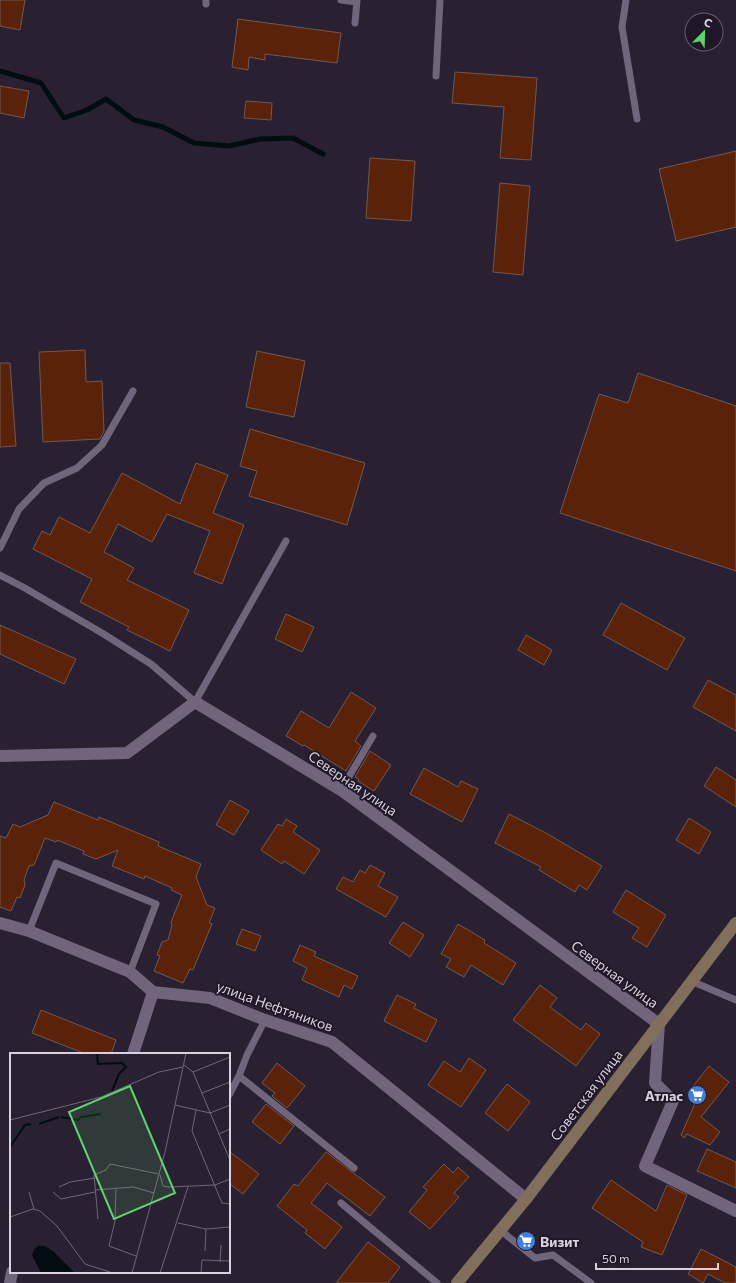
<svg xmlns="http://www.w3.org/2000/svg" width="736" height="1283" font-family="Commissioner,sans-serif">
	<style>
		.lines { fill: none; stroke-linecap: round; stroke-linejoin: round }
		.stream { stroke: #020d12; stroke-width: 5 }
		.building { fill: #5b220a; stroke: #715950 }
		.lane { stroke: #70657a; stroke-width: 7 }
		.street { stroke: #70657a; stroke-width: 12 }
		.secondary { stroke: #7f6f5b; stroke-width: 12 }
		.labels { text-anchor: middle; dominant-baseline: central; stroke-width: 3.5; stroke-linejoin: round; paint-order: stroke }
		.street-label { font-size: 14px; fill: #d8d2de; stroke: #1f1627 }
		.poi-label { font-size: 14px; font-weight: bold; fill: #d8d2de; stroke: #1f1627; text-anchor: end }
		.inset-river { fill: none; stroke: #020d12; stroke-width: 2 }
		.inset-road { fill: none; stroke: #6f6776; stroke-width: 1 }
		.view { fill: #5bd56e; fill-opacity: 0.15; stroke: #5bd56e; stroke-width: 2 }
		.inset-edge { fill: none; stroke: #d8d2de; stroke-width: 2 }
	</style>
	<rect width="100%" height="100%" fill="#292031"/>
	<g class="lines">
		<path class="stream" d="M0,71l41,12 23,35 23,-8 19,-11 28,21 29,7 31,16 35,3 31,-7 33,-1 30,16"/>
	</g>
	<path class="building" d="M0,0h25l-5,30 -20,-4z
		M238,19l103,14 -4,30 -72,-9v6l-16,-3 -1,13 -16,-3z
		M455,72l82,6 -6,82 -31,-2 4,-51 -52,-4z
		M0,86l29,5 -5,27 -24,-5z
		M246,101l26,2 -1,17 -27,-2z
		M736,151v76l-60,14 -17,-72z
		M370,158l45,3 -4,60 -45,-3z
		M500,183l30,3 -7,89 -30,-3z
		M85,350l1,32 16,-1 2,50 -4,8 -57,3 -4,-90z
		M257,351l48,10 -11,56 -48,-10z
		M0,363h10l6,83 -16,1z
		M638,373l98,33v165l-176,-58 39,-119 29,9z
		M250,429l115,34 -18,62 -98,-29 8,-25 -17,-5z
		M196,463l32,12 -15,38 31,12 -22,59 -28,-11 16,-42 -43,-17 -15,28 -34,-18 -14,28 30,16 -7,12 62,30 -19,41 -43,-21 2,-3 -49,-25 12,-23 -59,-30 9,-18 8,4 9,-18 31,16 32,-60 58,31z
		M621,603l64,35 -18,32 -64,-35z
		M286,614l28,13 -12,25 -27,-13z
		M0,625l76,34 -12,25 -64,-30z
		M526,635l26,15 -8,15 -26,-15z
		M708,680l28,15v36l-43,-24z
		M351,692l25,16 -21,33 6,5 -15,25 -42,-26 -1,1 -17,-10 15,-25 28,17z
		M370,751l21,14 -17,26 -16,-10 1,-2 -4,-2z
		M716,767l20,13v27l-32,-21z
		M424,768l34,19 3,-6 17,8 -16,33 -52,-28z
		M230,800l19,11 -15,24 -18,-10z
		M54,802l44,18 1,-3 60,25 -1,4 43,18 -5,13 11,28 8,3 -6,15 3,1 -19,46 -3,-1 -7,14 -29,-12 6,-15 -3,-1 5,-13 6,-2 4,-15 -1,-3 11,-27 -11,-5 1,-2 -27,-12 -1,3 -32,-13 6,-16 -22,9 -13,-5 1,-3 -27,-11 -1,2 -11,-4 -11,27 -5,1 -5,14 1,5 -5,13 -3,-1 -6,14 -11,-4v-71l6,2 7,-14 7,3 28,-12z
		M509,814l37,19 56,33 -15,24 -8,-5 -4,7 -36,-22 2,-3 -46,-24z
		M689,818l22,14 -12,22 -23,-14z
		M286,819l11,7 -4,6 27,18 -16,24 -20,-13 -2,3 -21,-14 17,-26 4,2z
		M370,865l15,8 -7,13 20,11 -12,20 -50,-28 7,-12 10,5 7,-12 5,3z
		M626,890l40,25 -19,32 -15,-9 7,-10 -26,-16z
		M403,922l21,13 -14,22 -21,-14z
		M458,924l27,16 -1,3 32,20 -13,22 -32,-20 -7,12 -18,-10 5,-8 -10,-5z
		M242,929l19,7 -6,15 -19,-7z
		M300,945l16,7 -2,4 44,20 -6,13 -8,-4 -5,12 -37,-17 5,-12 -14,-7z
		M540,985l17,13 -7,9 31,23 5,-7 14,11 -24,32 -63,-46z
		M397,995l19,9 -2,4 23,12 -11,22 -42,-21z
		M41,1010l75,30 -5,14h-25l-54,-21z
		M469,1058l17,12 -25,37 -33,-22 16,-24 16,11z
		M277,1063l28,23 -18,22 -15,-12 3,-3 -13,-10z
		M709,1066l20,16 -28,35 19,15 -10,13 -23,-11 -3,4 -3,-3 15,-34 -9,-7z
		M507,1084l23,18 -22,29 -23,-18z
		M266,1104l28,22 -14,18 -28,-22z
		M707,1149l29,13v26l-39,-17z
		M229,1151l30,23 -16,20 -14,-11z
		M326,1152l59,45 -15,19 -43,-33 -16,20 31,24 -17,22 -20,-16 2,-3 -30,-24 17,-22 4,2z
		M444,1164l9,9 5,-6 11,10 -15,16 5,4 -29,32 -21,-17 18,-22 -4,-3z
		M611,1180l45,31 11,-26 20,10 -25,60 -21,-8 2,-5 -51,-34z
		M368,1242l32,25 -12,16h-52z
		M701,1249l35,18v16h-11l-17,-9 -5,9 -15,-9z"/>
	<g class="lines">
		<path class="lane" d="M341,0l16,2
			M626,0l-4,27 15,92
			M206,4v-4
			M355,23l2,-23
			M436,76l4,-76
			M0,548l19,-39 25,-26 33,-15 25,-23 31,-54
			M0,575l23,12 79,46 49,31 44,38 91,-161
			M341,790l32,-54
			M29,931l27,-68 100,41 -26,68
			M691,981l45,19
			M265,1020l-18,35 -8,21 115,92
			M229,1095l10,-19
			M341,1203l96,80
			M500,1230l35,28 18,-3 38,28"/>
		<path class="street" d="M0,756l127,-3 68,-51 146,88 318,234 -4,59 18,18 -28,65 91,45
			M0,923l29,8 101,41 23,20 57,6 55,22 67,22 194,157
			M133,1054l20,-62
			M10,1283l2,-11"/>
		<path class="secondary" d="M457,1283l69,-84 210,-276"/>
	</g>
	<defs>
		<g id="supermarket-disc" transform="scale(1)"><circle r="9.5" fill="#3f7fe0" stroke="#1f1627"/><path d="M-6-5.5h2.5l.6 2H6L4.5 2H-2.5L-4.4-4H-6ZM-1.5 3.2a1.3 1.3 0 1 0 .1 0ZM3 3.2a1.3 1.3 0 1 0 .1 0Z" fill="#fff"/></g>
	</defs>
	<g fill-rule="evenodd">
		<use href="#supermarket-disc" x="697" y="1095"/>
		<use href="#supermarket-disc" x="526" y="1241"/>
	</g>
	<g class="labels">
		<g class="street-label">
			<text transform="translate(353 783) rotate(34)">Северная улица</text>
			<text transform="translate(615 974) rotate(36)">Северная улица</text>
			<text transform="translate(275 1006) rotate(20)">улица Нефтяников</text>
			<text transform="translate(586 1095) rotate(-53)">Советская улица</text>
		</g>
		<g class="poi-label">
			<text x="683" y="1095">Атлас</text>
			<text x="540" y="1241" text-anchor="start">Визит</text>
		</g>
	</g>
	<g transform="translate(10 1053)">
		<rect width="220" height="220" fill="#292031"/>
		<path d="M28,193h7l9,6 21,21h-34l-9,-18 2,-6z" fill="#020d12"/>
		<path class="inset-river" d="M87,0l1,11 24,-1 4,4 -7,7 -7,17M51,64l17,3 3,-3 20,-3M29,71l20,-7M0,94l15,-22 6,-1"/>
		<path class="inset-road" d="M174,12l9,7 37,88M183,19l37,-15M192,40l28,-11M165,52l35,8 20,-8M186,57l-4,21 2,5 28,67 8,1M0,67l91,-23 58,-25 24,-5M209,81l11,-5M150,122l3,11 6,1 46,-2 15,-6M49,134l11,-5 25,-4M106,136l-1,32 -6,25 27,10M85,137l38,-3 21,6M19,139l5,17M43,139l8,7 34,-7M0,164l23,-8 7,2 17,15 28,38 28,9M88,166l-4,-44 12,-5 4,-6 49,10M168,170l28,6 24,-2M195,198l1,-22M210,209l1,-17M122,220l33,-121 21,-99M150,220l28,-86M191,220l1,-13 28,1"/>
		<path class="view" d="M120,33l45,107 -61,26 -45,-107z"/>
		<rect width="220" height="220" class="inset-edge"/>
	</g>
	<g transform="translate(704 32) rotate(23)"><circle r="19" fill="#1f1627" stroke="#696170"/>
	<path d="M0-3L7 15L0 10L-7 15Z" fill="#5bd56e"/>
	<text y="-6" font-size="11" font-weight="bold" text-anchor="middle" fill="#d8d2de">С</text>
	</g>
	<path d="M596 1263v6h122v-6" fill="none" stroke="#d8d2de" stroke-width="2"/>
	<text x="602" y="1263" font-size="12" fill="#d8d2de" stroke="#1f1627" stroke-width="3" paint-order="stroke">50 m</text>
</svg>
